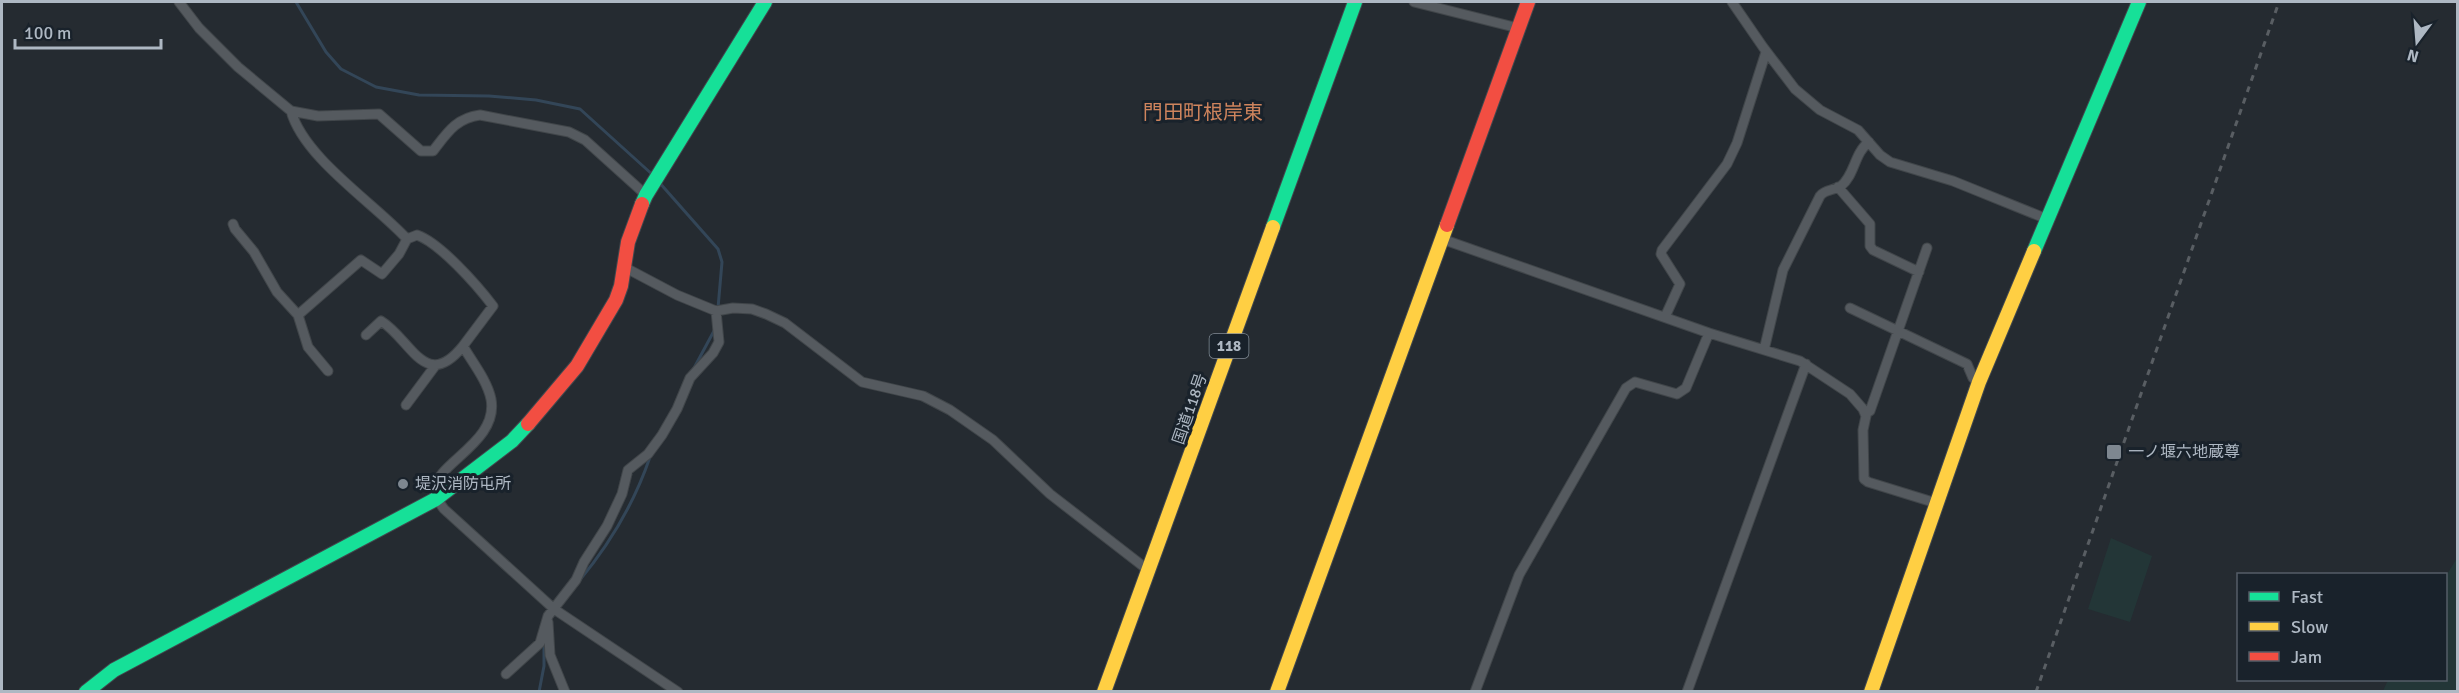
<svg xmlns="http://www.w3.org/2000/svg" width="2459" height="693" font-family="Signika,'Noto Sans JP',sans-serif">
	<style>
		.green { fill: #233637 }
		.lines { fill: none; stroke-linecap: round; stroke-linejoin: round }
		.stream { stroke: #334658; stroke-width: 3 }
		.street-casing { stroke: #41464a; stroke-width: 11 }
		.fast-casing { stroke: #42484e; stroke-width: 16 }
		.slow-casing { stroke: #42484e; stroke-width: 16 }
		.jam-casing { stroke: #42484e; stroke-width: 16 }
		.street { stroke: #555a5f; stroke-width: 9 }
		.fast { stroke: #16e098; stroke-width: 14 }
		.slow { stroke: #ffcf43; stroke-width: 14 }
		.jam { stroke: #f24e42; stroke-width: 14 }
		.rail { stroke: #595e63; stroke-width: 3; stroke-dasharray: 6 6; stroke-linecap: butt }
		.poi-dot { fill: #7e8790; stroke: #19222b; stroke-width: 2 }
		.labels { text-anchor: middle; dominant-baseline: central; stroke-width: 6; stroke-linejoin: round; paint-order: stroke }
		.shield { fill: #19222b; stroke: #818b95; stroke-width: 1.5 }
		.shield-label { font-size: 15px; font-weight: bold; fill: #aeb8c3 }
		.street-label { font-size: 16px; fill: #aeb8c3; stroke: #19222b }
		.poi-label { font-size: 16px; fill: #aeb8c3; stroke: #19222b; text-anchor: start }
		.quarter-label { font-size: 20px; fill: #ce845d; stroke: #19222b }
	</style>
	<rect width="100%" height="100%" fill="#252b31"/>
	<path class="green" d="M2111,538l41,18 -22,66 -42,-13z
		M2457,558v133h-74l5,-11h58v-104z"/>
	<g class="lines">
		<path class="stream" d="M296,2l30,50 15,17 35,18 43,8 70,1 47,4 44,9 74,67
			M658,181l60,68 4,13 -4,46
			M694,368l21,-39
			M579,581c30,-36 56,-80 71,-124
			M539,692l5,-26v-24"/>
		<g class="street-casing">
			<path id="street" d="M179,2l20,26 39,39 53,44 27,5 61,-2 42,37h12c14,-18 23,-33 47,-36l89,17 16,8 61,55
				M1414,2l104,26
				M1732,2l31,45 32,42 25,21 38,20 22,25 10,7 63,19 94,38
				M291,111c13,47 83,92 116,128l10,-4c23,8 60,50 76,71l-30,40c9,16 24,34 28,53 8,43 -55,64 -56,90 -1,8 5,14 9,20l110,100 124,83
				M1838,187l32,37v22l3,4 46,22
				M233,224l2,5 19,23 23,40 21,23 10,32 20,24
				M1442,239l267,94 91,28 50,33 13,15 3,7 -3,14 1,49 4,3 68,21
				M624,267l53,28 39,16 17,-3 19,1 14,5 19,9 77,59 61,14 27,14 43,30 57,54 98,76
				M1850,308l117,56 6,14 6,4
				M298,315l63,-55 21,14 17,-20 8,-15
				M1665,317l15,-33 -19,-30 1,-4 65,-86 10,-21 29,-91
				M366,335l15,-14c30,18 44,72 82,25
				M1764,350l19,-80 37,-74c5,-7 13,-5 21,-10 14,-11 13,-33 28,-44
				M406,405l29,-39
				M1865,414l5,-3 57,-163
				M548,622l2,33 15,37
				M506,674l34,-31 8,-27 28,-36 8,-18 23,-36 15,-32 6,-24 20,-16 14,-19 15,-26 13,-31 23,-25 6,-11 -3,-31
				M1475,692l44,-117 107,-187 9,-6 42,12 9,-6 23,-55
				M1687,692l119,-328"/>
		</g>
		<g class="fast-casing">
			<path id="fast" d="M642,204l4,-9 119,-193
				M1273,227l82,-225
				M2034,251l105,-249
				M86,692l28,-22 322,-171 76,-58 16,-17"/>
		</g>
		<g class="slow-casing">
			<path id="slow" d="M1104,692l169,-465
				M1277,692l170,-467
				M1871,692l108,-310 55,-131"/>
		</g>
		<g class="jam-casing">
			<path id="jam" d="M1447,225l81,-223
				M528,424l49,-58 39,-66 5,-14 7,-44 14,-38"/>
		</g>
		<use href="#street" class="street"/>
		<use href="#fast" class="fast"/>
		<use href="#slow" class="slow"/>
		<use href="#jam" class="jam"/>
		<path class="rail" d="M2036,692l243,-690"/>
	</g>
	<g class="poi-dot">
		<rect x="2106" y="444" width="16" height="16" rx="3"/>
		<circle cx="403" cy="484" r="6"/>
	</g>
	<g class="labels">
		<rect class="shield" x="1209.5" y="334" width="39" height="24" rx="4.5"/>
		<g class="shield-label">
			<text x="1229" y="346">118</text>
		</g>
		<g class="street-label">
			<text transform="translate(1190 409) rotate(-71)">国道118号</text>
		</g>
		<g class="poi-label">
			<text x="2128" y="452">一ノ堰六地蔵尊</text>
			<text x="415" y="484">堤沢消防屯所</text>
		</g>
		<g class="quarter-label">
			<text x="1203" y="112">門田町根岸東</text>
		</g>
	</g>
	<rect width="2459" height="693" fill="none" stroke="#aeb8c3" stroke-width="6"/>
	<rect x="2237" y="573" width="210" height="108" fill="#19222b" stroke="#555e68" stroke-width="1.5"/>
	<rect x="2249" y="592" width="30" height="9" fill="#16e098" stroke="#555e68" stroke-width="1.5"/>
	<text x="2291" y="603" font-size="18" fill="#aeb8c3">Fast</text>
	<rect x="2249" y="622" width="30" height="9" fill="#ffcf43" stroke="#555e68" stroke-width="1.5"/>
	<text x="2291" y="633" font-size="18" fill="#aeb8c3">Slow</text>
	<rect x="2249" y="652" width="30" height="9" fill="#f24e42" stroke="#555e68" stroke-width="1.5"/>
	<text x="2291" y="663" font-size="18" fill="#aeb8c3">Jam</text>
	<g transform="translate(2417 42) rotate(196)" stroke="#19222b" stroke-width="4.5" paint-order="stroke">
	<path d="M0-4.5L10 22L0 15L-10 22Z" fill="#aeb8c3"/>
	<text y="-9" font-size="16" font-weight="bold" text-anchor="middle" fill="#aeb8c3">N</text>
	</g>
	<path d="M15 39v9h146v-9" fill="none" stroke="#aeb8c3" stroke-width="3"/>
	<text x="24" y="39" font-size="18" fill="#aeb8c3" stroke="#19222b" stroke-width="4.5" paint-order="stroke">100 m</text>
</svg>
